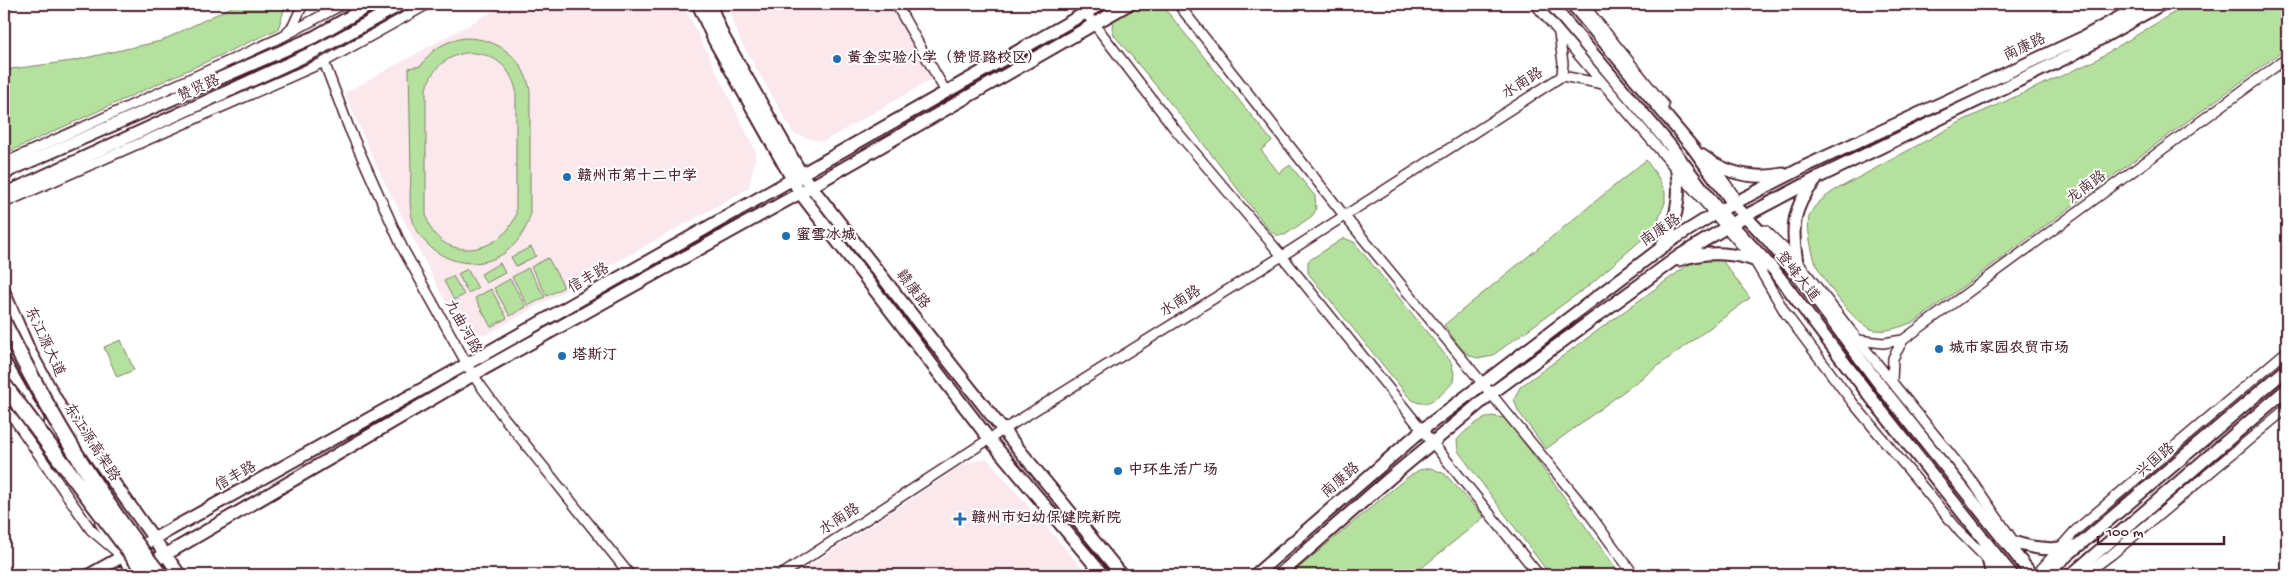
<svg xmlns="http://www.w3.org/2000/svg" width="2291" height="579" font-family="'Gochi Hand','LXGW WenKai TC',sans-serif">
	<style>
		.built { fill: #fae8ed }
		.park { fill: #b5e19f; stroke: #808065; fill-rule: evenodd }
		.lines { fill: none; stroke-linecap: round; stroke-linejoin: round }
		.minor-casing { stroke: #4a1f2b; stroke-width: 12 }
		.major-casing { stroke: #4a1f2b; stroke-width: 15 }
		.highway-casing { stroke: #4a1f2b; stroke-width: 18 }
		.minor { stroke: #fff; stroke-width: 9 }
		.major { stroke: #fff; stroke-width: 11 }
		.highway { stroke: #fff; stroke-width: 14 }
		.highway-bridge-casing { stroke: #4a1f2b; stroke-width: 18; stroke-linecap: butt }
		.highway-bridge { stroke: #fff; stroke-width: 14 }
		.poi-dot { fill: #1f6fb2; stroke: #fff; stroke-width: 2 }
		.labels { text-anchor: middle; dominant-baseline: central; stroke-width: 4; stroke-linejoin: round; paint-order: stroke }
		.street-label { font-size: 15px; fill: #4a1f2b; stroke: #fff }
		.poi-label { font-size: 15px; font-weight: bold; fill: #4a1f2b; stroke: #fff; text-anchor: start }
	</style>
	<rect width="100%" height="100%" fill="#fff"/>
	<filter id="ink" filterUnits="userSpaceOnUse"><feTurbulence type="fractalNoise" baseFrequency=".02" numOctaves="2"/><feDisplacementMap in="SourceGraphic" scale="10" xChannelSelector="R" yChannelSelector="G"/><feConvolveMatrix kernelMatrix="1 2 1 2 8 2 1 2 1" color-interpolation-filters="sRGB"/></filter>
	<g filter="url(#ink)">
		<path class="built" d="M506,4h177l73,148 -7,36 -263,147 -28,-8 -81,-160 -32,-74z
			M727,4h165l42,74 -111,64 -29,-8 -54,-94z
			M987,458l101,117h-292l168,-111z"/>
		<path class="park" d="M238,4h48l-8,25 -274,125v-84l68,-9 89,-20z
			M1137,4h24l111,137 -11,9 18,23 11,-8 25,31 1,14 -4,6 -27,19h-9l-7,-5 -74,-97 -81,-98c-8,-17 11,-24 23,-31z
			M2188,4h99v44l-371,273c-13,5 -27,11 -41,9 -18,-2 -47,-44 -56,-60 -6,-10 -13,-42 -10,-53 3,-11 14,-18 23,-25l132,-72 128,-58z
			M465,38c33,0 58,19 65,52v126c-6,21 -21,39 -43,45 -31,8 -64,-10 -74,-40 -5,-15 -2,-34 -2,-50 -1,-34 -1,-69 -2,-103l12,-2c10,-17 24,-25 44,-28zM465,53c26,-2 45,12 51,37v125c-16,43 -81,48 -90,-1v-125c6,-20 19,-32 39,-36z
			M1646,160l12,17 7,15v11l-11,26 -67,58 -94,68c-25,12 -36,-13 -49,-30z
			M1344,238l10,4 97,120 3,11 -1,9c-12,14 -29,31 -45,14l-100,-123v-12z
			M531,247l5,9 -20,10 -5,-9z
			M548,258l16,29 -17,9 -16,-29z
			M1705,259l17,1 28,38 -204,151 -28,-38 -4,-12 6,-12 172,-125z
			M500,263l5,10 -19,10 -5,-9z
			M528,268l17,29 -17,9 -16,-29z
			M467,269l11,19 -10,5 -10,-19z
			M453,276l11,19 -10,5 -10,-19z
			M510,279l16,28 -16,9 -16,-28z
			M491,289l16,29 -16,9 -16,-29z
			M121,340l13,30 -17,7 -13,-30z
			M1492,416l12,2 5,4 112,153h-71l-92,-124 -1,-11c7,-9 24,-22 35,-24z
			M1431,468l14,6 39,43 -71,58h-123l115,-96 14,-9z"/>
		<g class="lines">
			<g class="minor-casing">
				<path id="minor" d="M896,4l50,88
					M1079,4l95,124 108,128 257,319
					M1178,4l165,210 242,294 49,67
					M1535,4l219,256 32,54 67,89 107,129 43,43
					M1583,4l81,101
					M288,31l5,-5 10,-22
					M1559,34l4,29 -1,13
					M324,62l25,66 54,121 70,126 29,40 128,160
					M4,163l278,-126 61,-33
					M1712,164l21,30
					M4,203l320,-141 104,-58
					M1765,230l31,30 58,75 118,146 42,61
					M1858,340l25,3 20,-3
					M1892,382l1,-24 10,-18 384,-282
					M4,401l6,12 81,117 26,22
					M781,575l222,-145 279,-174 280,-180 41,8
					M2036,575l39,-44 212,-180
					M2084,575l27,-20 176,-147"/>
			</g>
			<g class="major-casing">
				<path id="major" d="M698,4l16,36 86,153 190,247 113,135
					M710,4l13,32 79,139 201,255 119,145
					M1551,4l118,140 50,67 55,59 102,134 136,171
					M1572,4l121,144 40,55 34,36 32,38 81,108 152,190
					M1701,155c24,18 52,25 82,19
					M4,173l310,-136 58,-33
					M4,194l314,-144 84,-46
					M1662,245c18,-28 21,-61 10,-93
					M1679,260c28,-10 62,-8 89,6
					M1799,275c-6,-38 -12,-63 17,-95
					M4,292l25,58 34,62 117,163
					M4,361l34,59
					M101,523l34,52
					M2004,538c24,11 49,14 74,7
					M1985,547l7,28
					M89,575l378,-211 634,-360
					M126,575l39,-20 308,-180 327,-182 329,-189
					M1255,575l167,-145 247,-188 50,-31 87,-45 278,-129 59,-33
					M1279,575l111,-97 102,-85 187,-137 66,-40 76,-40 251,-121 90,-51
					M2044,575l243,-206
					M2071,575l216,-186"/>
			</g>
			<g class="highway-casing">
				<path id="highway" d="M4,172h2"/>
			</g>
			<use href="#minor" class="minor"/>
			<use href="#major" class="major"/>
			<use href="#highway" class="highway"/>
			<g class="highway-bridge-casing">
				<path id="highway-bridge" d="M4,323c43,87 96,176 156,252
					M4,385l143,190"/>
			</g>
			<use href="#highway-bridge" class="highway-bridge"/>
		</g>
	</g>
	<g class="poi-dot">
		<circle cx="837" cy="59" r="5"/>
		<circle cx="567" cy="177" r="5"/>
		<circle cx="786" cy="236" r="5"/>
		<circle cx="1939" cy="349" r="5"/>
		<circle cx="562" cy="356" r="5"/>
		<circle cx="1118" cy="471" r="5"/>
		<path d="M957.5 511.5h5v5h5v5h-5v5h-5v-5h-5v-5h5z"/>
	</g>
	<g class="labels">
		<g class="street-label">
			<text transform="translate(2025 48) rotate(-25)">南康路</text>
			<text transform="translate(1523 84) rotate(-32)">水南路</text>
			<text transform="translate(199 89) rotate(-24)">赞贤路</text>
			<text transform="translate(2087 188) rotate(-36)">龙南路</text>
			<text transform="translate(1661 231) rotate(-34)">南康路</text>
			<text transform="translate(1797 277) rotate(51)">登峰大道</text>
			<text transform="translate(589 279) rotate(-30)">信丰路</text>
			<text transform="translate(912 290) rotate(52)">赣康路</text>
			<text transform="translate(1181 302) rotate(-32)">水南路</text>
			<text transform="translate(462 327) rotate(61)">九曲河路</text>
			<text transform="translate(44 342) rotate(65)">东江源大道</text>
			<text transform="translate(91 443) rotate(57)">东江源高架路</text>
			<text transform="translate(2156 461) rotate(-40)">兴国路</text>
			<text transform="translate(236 477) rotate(-29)">信丰路</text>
			<text transform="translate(1341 481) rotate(-41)">南康路</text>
			<text transform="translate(840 520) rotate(-33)">水南路</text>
		</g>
		<g class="poi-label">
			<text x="847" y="59">黄金实验小学（赞贤路校区）</text>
			<text x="577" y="177">赣州市第十二中学</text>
			<text x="796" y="236">蜜雪冰城</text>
			<text x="1949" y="349">城市家园农贸市场</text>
			<text x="572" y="356">塔斯汀</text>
			<text x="1128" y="471">中环生活广场</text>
			<text x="971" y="519">赣州市妇幼保健院新院</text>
		</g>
	</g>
	<rect width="2291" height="579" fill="none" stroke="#fff" stroke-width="20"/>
	<rect x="10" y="10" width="2271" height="559" fill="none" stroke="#4a1f2b" stroke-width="2" filter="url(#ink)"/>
	<path d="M2098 536v8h126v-8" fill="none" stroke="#4a1f2b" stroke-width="2.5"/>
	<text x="2106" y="536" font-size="15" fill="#4a1f2b" stroke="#ffffff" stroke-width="4" paint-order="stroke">100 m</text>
</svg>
